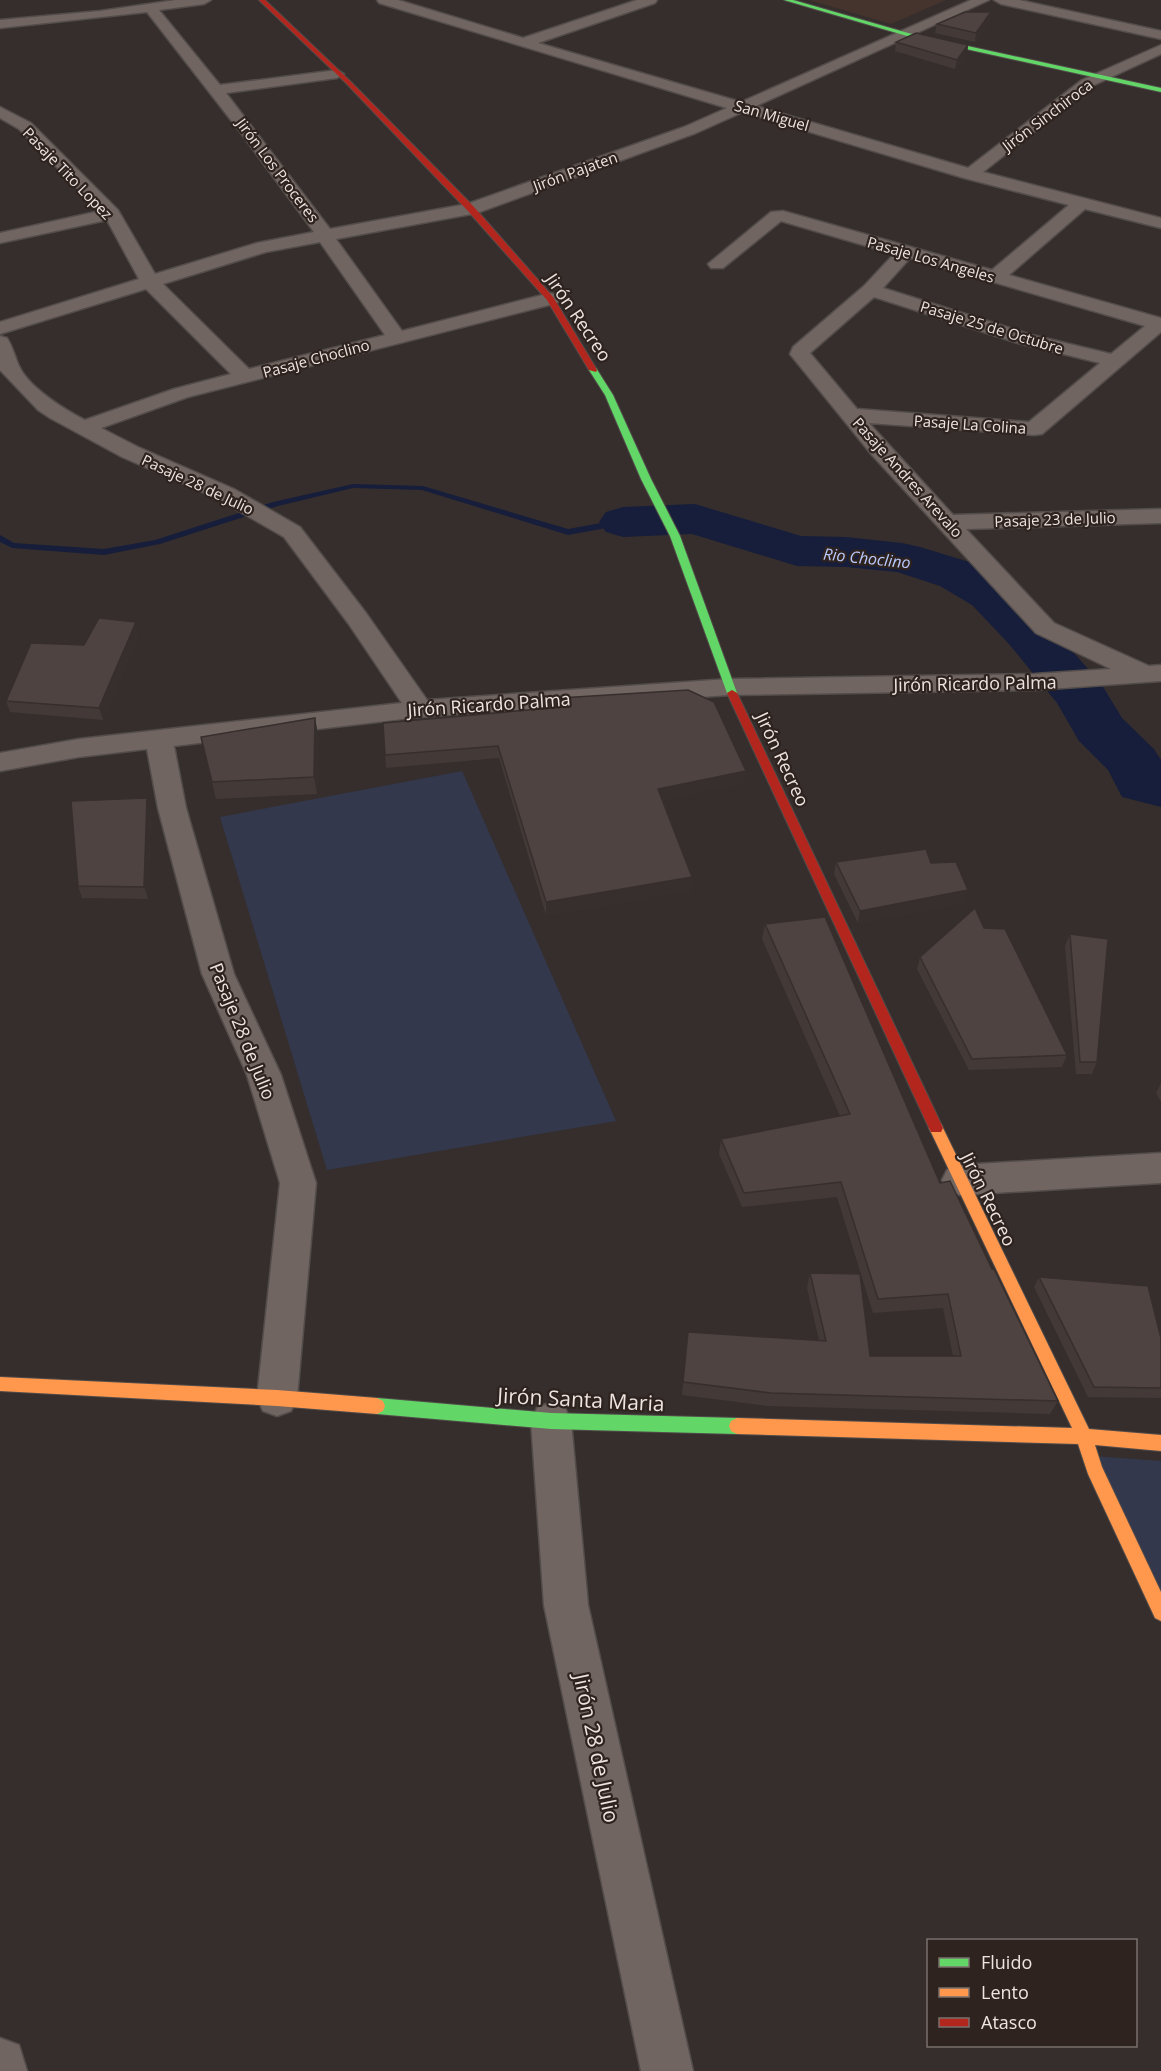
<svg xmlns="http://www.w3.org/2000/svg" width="1161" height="2071" font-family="'Open Sans',sans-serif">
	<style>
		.built { fill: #45342d }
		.green { fill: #33384d }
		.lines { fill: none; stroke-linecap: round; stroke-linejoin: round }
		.stream { fill: #171e3b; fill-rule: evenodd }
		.river { fill: #171e3b; fill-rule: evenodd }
		.street-casing { stroke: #524c4a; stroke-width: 3 }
		.fast-casing { stroke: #524c4a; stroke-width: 2 }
		.slow-casing { stroke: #524c4a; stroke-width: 2 }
		.jam-casing { stroke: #524c4a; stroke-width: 2 }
		.street { fill: #716561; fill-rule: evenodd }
		.fast { fill: #63d668; fill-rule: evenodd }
		.slow { fill: #ff974d; fill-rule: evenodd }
		.jam { fill: #b3261e; fill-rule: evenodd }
		.wall { fill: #433a37 }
		.shaded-wall { fill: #372f2d }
		.building { fill: #4e4340; stroke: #372f2d; stroke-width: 1.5 }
		.labels { text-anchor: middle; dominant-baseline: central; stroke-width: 4.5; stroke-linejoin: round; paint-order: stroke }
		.far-street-label { font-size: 15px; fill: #ede4e1; stroke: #2e231e }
		.far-water-label { font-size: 16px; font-style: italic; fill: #bacafe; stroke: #2e231e }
		.street-label { font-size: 18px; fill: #ede4e1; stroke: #2e231e }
		.near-street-label { font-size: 21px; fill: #ede4e1; stroke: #2e231e }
	</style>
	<rect width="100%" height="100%" fill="#352e2c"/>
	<path class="built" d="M809,0h137l-55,24z"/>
	<path class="green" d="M462,771l154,350 -289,49 -107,-353z
		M1093,1456l68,5v132z"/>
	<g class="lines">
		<path class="stream" d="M353,484l70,2 145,43 55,-10 4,3 -4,3 -55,10 -146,-45 -69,-2 -75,18 -118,38 -56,11 -92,-7 -12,-6v-7l14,8 90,6 51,-9 118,-38z"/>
		<path class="river" d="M695,504l106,32 45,1 56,6 18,4 56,17 32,19 39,39 55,63 20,33 32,31 7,11v47l-39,-10 -14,-27 -29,-29 -22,-38 -48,-59 -37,-39 -32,-19 -43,-14 -51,-5 -49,-1 -105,-32 -69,3 -17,-5 -7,-10 7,-10 17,-5z"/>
		<g class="street-casing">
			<path id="street" d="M176,0h35l-7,4 -45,6 61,75 117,-15 7,4 -7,4 -111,15 104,136 137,-25 217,-77 43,-19 -348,-105 -2,-3h21l125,38 114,-38h20l-2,3 -117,40 203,59 230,-102h18l-233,106 212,62 114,-88 79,-35v9l-69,32 -109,86 178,46v10l-76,-19 -76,66 152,43v14l-119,102 -8,1 -165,-12 84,92 208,-6v14l-195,6 88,94 95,43 12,-1v16l-126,9 -306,5 -309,22 -246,29 12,62 48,166 47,101 35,108 -19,215 -6,13 -14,5 -14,-5 -6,-13 23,-215 -33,-108 -45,-101 -44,-166 -11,-59 -68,8 -79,14v-18l79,-14 323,-36 -54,-80 -64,-86 -66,-38 -96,-42 -72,-39 -12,-8 -38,-40v-34l7,2c6,9 8,20 13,30 10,20 45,42 65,52l89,-31 57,-15 -85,-85 -146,45v-12l139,-43 -32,-59 -107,23v-10l100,-22 -81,-82 -19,-11v-11l31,16 87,87 37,64 102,-31 57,-11 -73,-99 -94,-121 -147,16v-8l100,-9zM743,112l221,66 105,27 -77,65 -209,-59 -12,1 -63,52 3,4h12l58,-47 113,33 -30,32 -71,61 -3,7 82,101 164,178 75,36 -76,5 -306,5 -302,21 -61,-87 -66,-86 -66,-38 -96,-42 -37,-19 87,-31 369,-94 3,-4 -3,-4 -7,-2 -148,38 -66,-92 141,-26 219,-80zM320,242l65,93 -136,34 -86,-85 103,-32zM910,258l235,68 -34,28 -79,-19 -149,-47zM874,297l144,46 82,20 -71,59 -172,-13 -47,-56z
				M994,0h25l142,31v8l-160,-35z
				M1161,1153v30l-201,12 -13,-5 -5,-10 5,-10 13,-5z
				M551,1402l14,6 6,13 17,184 105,466h-52l-97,-466 -13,-184 6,-13z
				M0,2038l19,7 8,26h-27z"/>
		</g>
		<g class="fast-casing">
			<path id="fast" d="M784,0h9l115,33 253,55v4l-254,-56z
				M590,368h6l17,27 38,84 29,57 57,157 -1,2 -4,1 -5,-3 -57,-157 -29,-57 -36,-84 -16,-25z
				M377,1398l174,15 186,5 6,3 2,5 -2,5 -6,3 -186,-5 -174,-15 -6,-3 -2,-5 2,-5z"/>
		</g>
		<g class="slow-casing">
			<path id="slow" d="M936,1122l5,2 2,4 146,301 72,6v16l-66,-6 7,22 59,125v29l-6,-3 -67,-144 -10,-30 -341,-10 -6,-3 -2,-5 2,-5 6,-3 335,10 -143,-300 2,-4z
				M0,1377l277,13 100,8 6,3 2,5 -2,5 -6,3 -100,-8 -277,-15z"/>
		</g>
		<g class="jam-casing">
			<path id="jam" d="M259,0h6l85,81 124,126 79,90 44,73 -1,2 -7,-2 -42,-70 -79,-89 -122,-128z
				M732,690l5,3 206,435 -2,4h-10l-2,-4 -202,-435z"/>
		</g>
		<use href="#street" class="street"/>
		<use href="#fast" class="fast"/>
		<use href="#slow" class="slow"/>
		<use href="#jam" class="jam"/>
	</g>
	<path class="wall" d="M990,21l-15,21 -40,-9 2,-9z
		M896,42l72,3 -1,9 -12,15 -60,-18z
		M139,634l-36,86 -93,-8 -4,-11 78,-56z
		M560,698l186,73 -2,12 -81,17 29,77 -1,13 -145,25 -47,-157 -113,10 -1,-13 175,-48z
		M315,718l3,17 -1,59 -101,5 -15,-62z
		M151,810l-3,89 -66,-1 -4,-12z
		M836,862l95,1 33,39 -106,21 -24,-49z
		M765,924l175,259 52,86 66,132 -8,13 -282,-8 -86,-11 6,-63 131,8 -12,-52 3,-15 60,83h83l-10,-48 -70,5 -36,-116 -95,10 -23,-53 2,-15 119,-23 -78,-177z
		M984,928l83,127 -5,12 -93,3 -52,-101 3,-12z
		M1070,934l27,128 -5,12h-16l-11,-128z
		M1161,1083v19l-5,-9z
		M1039,1277l122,61v60l-73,-1 -54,-110z"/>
	<path class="shaded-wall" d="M991,12l-1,9 -15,21 1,-9z
		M968,45l-1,9 -12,15 2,-9z
		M136,622l3,12 -36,86 -4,-12z
		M315,718l3,17 -1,59 -3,-17z
		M746,771l-2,12 -87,19 1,-13z
		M147,798l4,12 -3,89 -4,-12z
		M692,877l-1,13 -145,25v-13z
		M968,890l-4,12 -106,21 2,-12z"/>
	<path class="building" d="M965,12h26l-15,21 -39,-9z
		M916,33l52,12 -11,15 -61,-18z
		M99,618l37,4 -37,86 -93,-7 25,-58 53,2z
		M688,690l26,12 32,69 -88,18 34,88 -146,25 -48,-156 -113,9 -2,-32 179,-16 -2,-9z
		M315,718l-1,59 -102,5 -11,-45z
		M147,798l-3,89 -66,-1 -7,-85z
		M926,849l5,14 25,-1 12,28 -108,21 -24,-49z
		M975,908l9,20 21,1 62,126 -95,4 -52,-102z
		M825,917l115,266 10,-2 42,88h2l64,132 -287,-8 -88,-11 5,-50 138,9 -16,-68 50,1 10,82h91l-13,-62 -70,5 -37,-117 -97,11 -23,-54 129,-25 -85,-190z
		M1070,934l38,5 -11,123h-17z
		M1039,1277l109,9 13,52v50l-67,-1z"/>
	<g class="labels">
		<g class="far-street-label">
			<text transform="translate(772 115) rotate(16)">San Miguel</text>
			<text transform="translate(1047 115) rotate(-37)">Jirón Sinchiroca</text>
			<text transform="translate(278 170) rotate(53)">Jirón Los Proceres</text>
			<text transform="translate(575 171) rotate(-20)">Jirón Pajaten</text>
			<text transform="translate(68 173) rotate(46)">Pasaje Tito Lopez</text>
			<text transform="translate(931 259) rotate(16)">Pasaje Los Angeles</text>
			<text transform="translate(992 327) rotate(17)">Pasaje 25 de Octubre</text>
			<text transform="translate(316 358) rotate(-15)">Pasaje Choclino</text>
			<text transform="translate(970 424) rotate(4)">Pasaje La Colina</text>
			<text transform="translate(908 477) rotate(48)">Pasaje Andres Arevalo</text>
			<text transform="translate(198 484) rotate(25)">Pasaje 28 de Julio</text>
			<text transform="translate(1055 519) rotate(-2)">Pasaje 23 de Julio</text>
		</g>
		<g class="far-water-label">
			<text transform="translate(867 558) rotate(6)">Rio Choclino</text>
		</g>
		<g class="street-label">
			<text transform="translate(579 317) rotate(56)">Jirón Recreo</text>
			<text transform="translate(975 683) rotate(-1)">Jirón Ricardo Palma</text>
			<text transform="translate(489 704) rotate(-4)">Jirón Ricardo Palma</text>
			<text transform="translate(783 759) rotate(65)">Jirón Recreo</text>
			<text transform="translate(243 1031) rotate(68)">Pasaje 28 de Julio</text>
			<text transform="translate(989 1199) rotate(64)">Jirón Recreo</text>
		</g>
		<g class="near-street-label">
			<text transform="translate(581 1399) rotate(3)">Jirón Santa Maria</text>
			<text transform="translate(597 1748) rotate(78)">Jirón 28 de Julio</text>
		</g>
	</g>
	<rect x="927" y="1939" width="210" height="108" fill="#2e231e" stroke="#7a706c" stroke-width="1.5"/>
	<rect x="939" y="1958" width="30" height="9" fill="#63d668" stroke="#7a706c" stroke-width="1.5"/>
	<text x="981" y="1969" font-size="18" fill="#ede4e1">Fluido</text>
	<rect x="939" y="1988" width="30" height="9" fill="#ff974d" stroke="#7a706c" stroke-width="1.5"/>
	<text x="981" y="1999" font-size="18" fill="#ede4e1">Lento</text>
	<rect x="939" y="2018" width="30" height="9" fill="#b3261e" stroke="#7a706c" stroke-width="1.5"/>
	<text x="981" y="2029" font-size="18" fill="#ede4e1">Atasco</text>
</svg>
